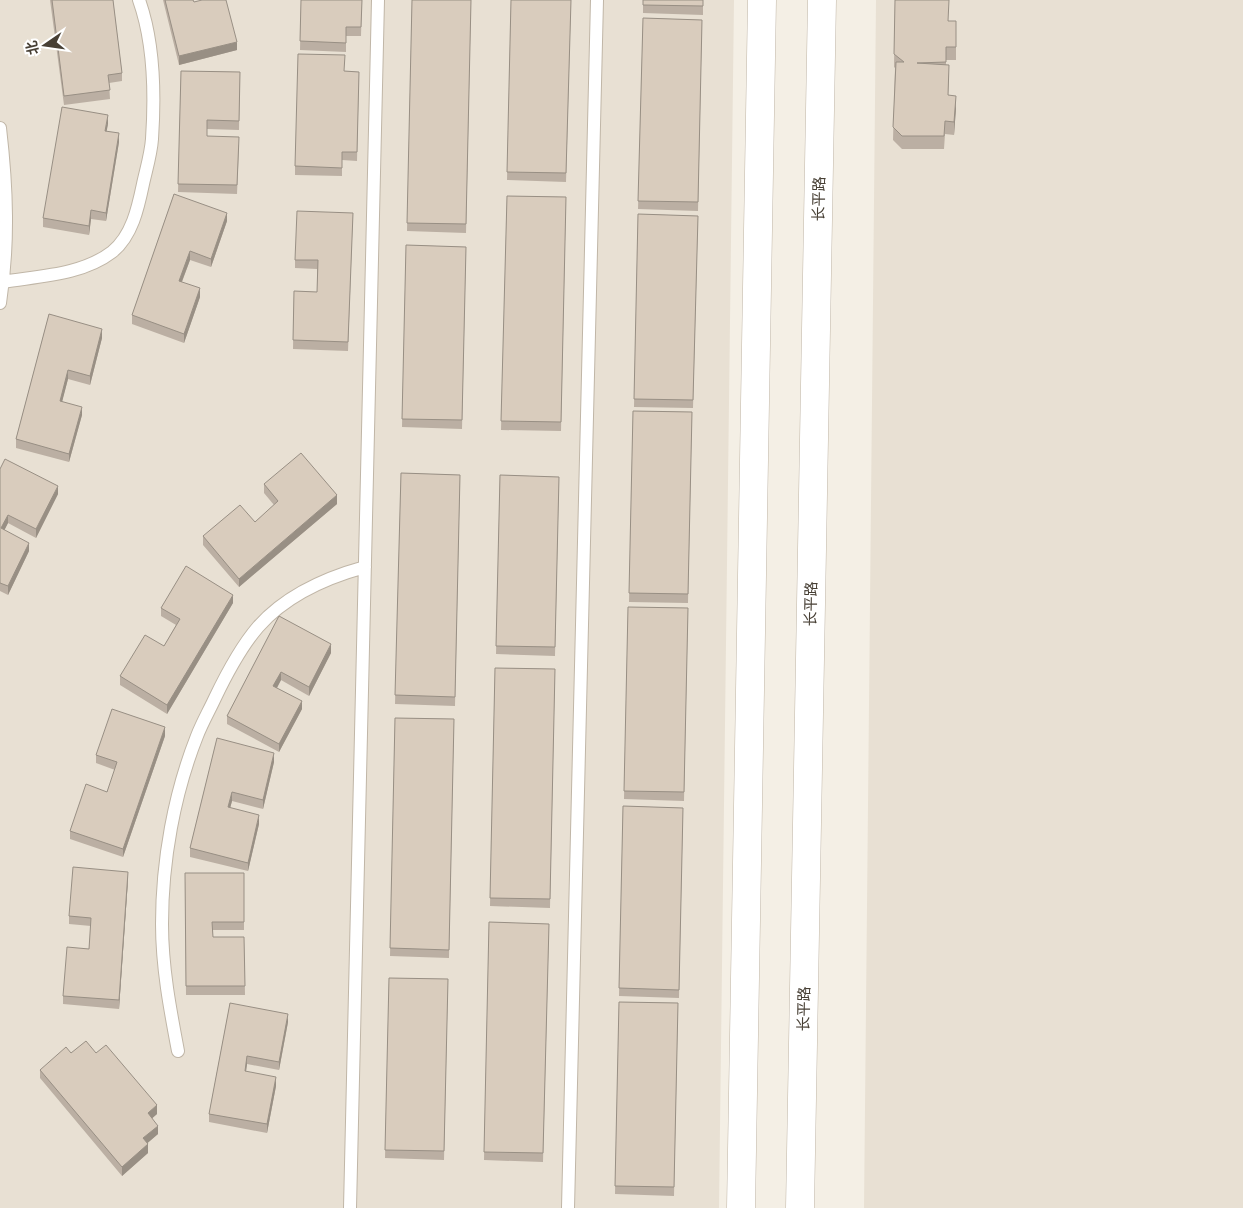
<svg xmlns="http://www.w3.org/2000/svg" width="1243" height="1208" font-family="Roboto,'Noto Sans SC',sans-serif">
	<style>
		.residential { fill: #e8e0d3 }
		.lines { fill: none; stroke-linecap: round; stroke-linejoin: round }
		.service-casing { stroke: #c0b6a7; stroke-width: 14 }
		.tertiary-casing { stroke: #c0b6a7; stroke-width: 29 }
		.service { stroke: #fff; stroke-width: 12 }
		.tertiary { stroke: #fff; stroke-width: 28 }
		.wall { fill: #bbafa3 }
		.shaded-wall { fill: #988f84 }
		.building { fill: #d9ccbd; stroke: #988f84 }
		.labels { text-anchor: middle; dominant-baseline: central; stroke-width: 4.5; stroke-linejoin: round; paint-order: stroke }
		.street-label { font-size: 15px; fill: #473f34; stroke: #fff }
	</style>
	<rect width="100%" height="100%" fill="#f4efe5"/>
	<path class="residential" d="M0,0h734l-15,1208h-719z
		M876,0h367v1208h-379z"/>
	<g class="lines">
		<g class="service-casing">
			<path id="service" d="M0,128c7,60 9,115 0,175
				M3,282c36,-6 79,-7 109,-30 20,-16 26,-44 31,-68 3,-14 8,-30 9,-45 3,-44 2,-97 -13,-139
				M178,1051c-8,-42 -16,-84 -16,-127 0,-63 12,-130 35,-188 5,-13 12,-25 18,-38 12,-25 25,-50 43,-71 28,-32 67,-49 107,-60
				M350,1208l28,-1208
				M568,1208l29,-1208"/>
		</g>
		<g class="tertiary-casing">
			<path id="tertiary" d="M741,1208l21,-1208
				M800,1208l22,-1208"/>
		</g>
		<use href="#service" class="service"/>
		<use href="#tertiary" class="tertiary"/>
	</g>
	<path class="wall" d="M50,0h63l9,73v8l-13,2 1,16 -46,6z
		M163,0h30l1,2 43,48 -58,15z
		M301,0h61l-1,36h-15v16l-46,-2z
		M412,0h59l-5,233 -59,-2z
		M511,0h60l-5,182 -59,-2z
		M643,0h60v15l-60,-2z
		M895,0l54,21h7v39h-10v4l3,13 -1,19 8,12 -2,27 -9,-1 -1,15h-42l-9,-9 2,-72 -1,-1z
		M643,18l59,2 -4,191 -60,-2z
		M181,71l59,1 -1,58 -32,-1v7l32,9 -2,49 -59,-2z
		M345,71l14,1 -2,89 -15,-1v16l-47,-1v-9z
		M108,124l-2,7 13,11 -13,79 -15,-2 -2,16 -46,-8v-9z
		M174,194l53,27 -16,46 -21,-7 -8,22 18,15 -16,46 -52,-19v-9z
		M507,196l59,1 -5,234 -60,-1z
		M353,213l-5,138 -55,-2 1,-58 23,1v-23l-22,-1v-8z
		M638,214l60,2 -5,192 -59,-1z
		M406,245l60,2 -4,182 -60,-2z
		M49,314l53,24 -12,47 -22,-6 -6,22 20,14 -13,47 -53,-14v-9z
		M633,411l59,1 -4,191 -59,-1z
		M0,469l58,25 -22,44 -28,-15 -4,7 25,21 -21,44 -8,-4z
		M401,473l59,2 -5,231 -60,-2z
		M500,475l59,2 -4,179 -59,-2z
		M264,484l73,20 -98,83 -36,-42v-9l52,-14 19,-17 -10,-12z
		M233,603l-66,111 -47,-29v-9l44,-30 12,-21 -15,-9v-8z
		M628,607l60,1 -4,193 -60,-2z
		M279,616l52,37 -22,43 -28,-16 -4,8 25,21 -23,43 -52,-28v-8z
		M495,668l60,1 -5,239 -60,-2z
		M395,718l59,1 -5,239 -59,-2z
		M165,736l-42,121 -53,-18v-8l37,-39 8,-22 -19,-7v-8z
		M217,738l57,24 -11,47 -31,-8 -2,7 29,16 -11,47 -58,-14v-9z
		M623,806l60,2 -4,190 -60,-2z
		M244,873v57h-31v7h31l1,58h-59l-1,-113z
		M128,880l-9,129 -56,-5v-8l26,-47 2,-23 -22,-2v-8z
		M489,922l60,2 -6,238 -59,-2z
		M389,978l59,1 -4,181 -59,-2z
		M619,1002l59,1 -4,193 -59,-2z
		M230,1003l58,19 -9,48 -32,-6 -1,7 30,15 -9,47 -58,-11v-8z
		M71,1053h25l61,61 -5,4 6,16 -11,9 1,10 -26,23 -82,-98v-8z"/>
	<path class="shaded-wall" d="M237,42v8l-58,15v-9z
		M956,96v12l-2,27v-13z
		M108,115v9l-3,16v-9z
		M119,133v9l-13,79v-8z
		M91,210v9l-2,16v-9z
		M227,213v8l-16,46v-8z
		M190,251v9l-11,29v-8z
		M200,288v9l-16,46v-9z
		M102,329v9l-12,47v-9z
		M68,370v9l-8,31v-9z
		M82,407v8l-13,47v-8z
		M58,486v8l-22,44v-9z
		M337,495v9l-98,83v-8z
		M8,515v8l-7,14v-9z
		M29,543v8l-21,44v-9z
		M233,595v8l-66,111v-9z
		M331,644v9l-22,43v-9z
		M281,672v8l-8,15v-9z
		M302,701v8l-23,43v-8z
		M165,727v9l-42,121v-8z
		M274,753v9l-11,47v-9z
		M232,792v9l-4,15v-9z
		M259,815v9l-11,47v-8z
		M128,872v8l-9,129v-9z
		M288,1014v8l-9,48v-8z
		M247,1056v8l-2,15v-8z
		M276,1077v9l-9,47v-9z
		M157,1105v9l-9,8v-9z
		M158,1126v8l-15,13v-9z
		M148,1144v9l-26,23v-9z"/>
	<path class="building" d="M52,0h61l9,73 -14,2 2,15 -46,6z
		M165,0h28l1,2 8,-2h24l11,42 -58,14z
		M301,0h61l-1,27h-15v16l-46,-2z
		M412,0h59l-5,224 -59,-1z
		M511,0h60l-5,173 -59,-1z
		M643,0h60v6l-60,-1z
		M895,0h54l-1,21h8v26h-10v15l-29,1 32,2 -1,30 8,1 -2,26 -9,-1 -1,15h-42l-9,-9 3,-65h8l-10,-8z
		M643,18l59,2 -4,182 -60,-1z
		M298,54l47,1 -1,16 15,1 -2,80h-15v16l-47,-2z
		M181,71l59,1 -1,49 -32,-1v16l32,1 -2,48 -59,-1z
		M62,107l46,8 -3,16 14,2 -13,80 -15,-3 -2,16 -46,-8z
		M174,194l53,19 -16,46 -21,-8 -11,30 21,7 -16,46 -52,-19z
		M507,196l59,1 -5,225 -60,-1z
		M297,211l56,2 -5,129 -55,-2 1,-49 23,1 1,-32h-23z
		M638,214l60,2 -5,184 -59,-1z
		M406,245l60,2 -4,173 -60,-1z
		M49,314l53,15 -12,47 -22,-6 -8,31 22,6 -13,47 -53,-15z
		M633,411l59,1 -4,182 -59,-1z
		M301,453l36,42 -98,84 -36,-43 37,-31 15,17 23,-21 -14,-17z
		M5,459l53,27 -22,43 -28,-14 -7,13 28,15 -21,43 -8,-3v-114z
		M401,473l59,2 -5,222 -60,-2z
		M500,475l59,2 -4,170 -59,-1z
		M186,566l47,29 -66,110 -47,-29 25,-41 19,11 16,-27 -19,-11z
		M628,607l60,1 -4,184 -60,-1z
		M279,616l52,28 -22,43 -28,-15 -8,14 29,15 -23,43 -52,-28z
		M495,668l60,1 -5,230 -60,-1z
		M112,709l53,18 -42,122 -53,-18 16,-47 21,8 10,-30 -21,-7z
		M395,718l59,1 -5,231 -59,-2z
		M217,738l57,15 -11,47 -31,-8 -4,15 31,8 -11,48 -58,-15z
		M623,806l60,2 -4,182 -60,-2z
		M73,867l55,5 -9,128 -56,-4 4,-49 22,2 2,-31 -22,-2z
		M185,873h59v49h-32l1,15h31l1,49h-59z
		M489,922l60,2 -6,229 -59,-1z
		M389,978l59,1 -4,172 -59,-1z
		M619,1002l59,1 -4,184 -59,-1z
		M230,1003l58,11 -9,48 -32,-6 -2,15 31,6 -9,47 -58,-10z
		M86,1041l10,12 10,-8 51,60 -9,8 10,13 -15,12 5,6 -26,23 -82,-97 26,-23 5,6z"/>
	<g class="labels">
		<g class="street-label">
			<text transform="translate(819 199) rotate(-89)">长平路</text>
			<text transform="translate(811 604) rotate(-89)">长平路</text>
			<text transform="translate(804 1009) rotate(-89)">长平路</text>
		</g>
	</g>
	<g transform="translate(45 45) rotate(257)" stroke="#ffffff" stroke-width="4" paint-order="stroke">
	<path d="M0-4L9 19L0 12L-9 19Z" fill="#473f34"/>
	<text y="-8" font-size="14" font-weight="bold" text-anchor="middle" fill="#473f34">北</text>
	</g>
</svg>
